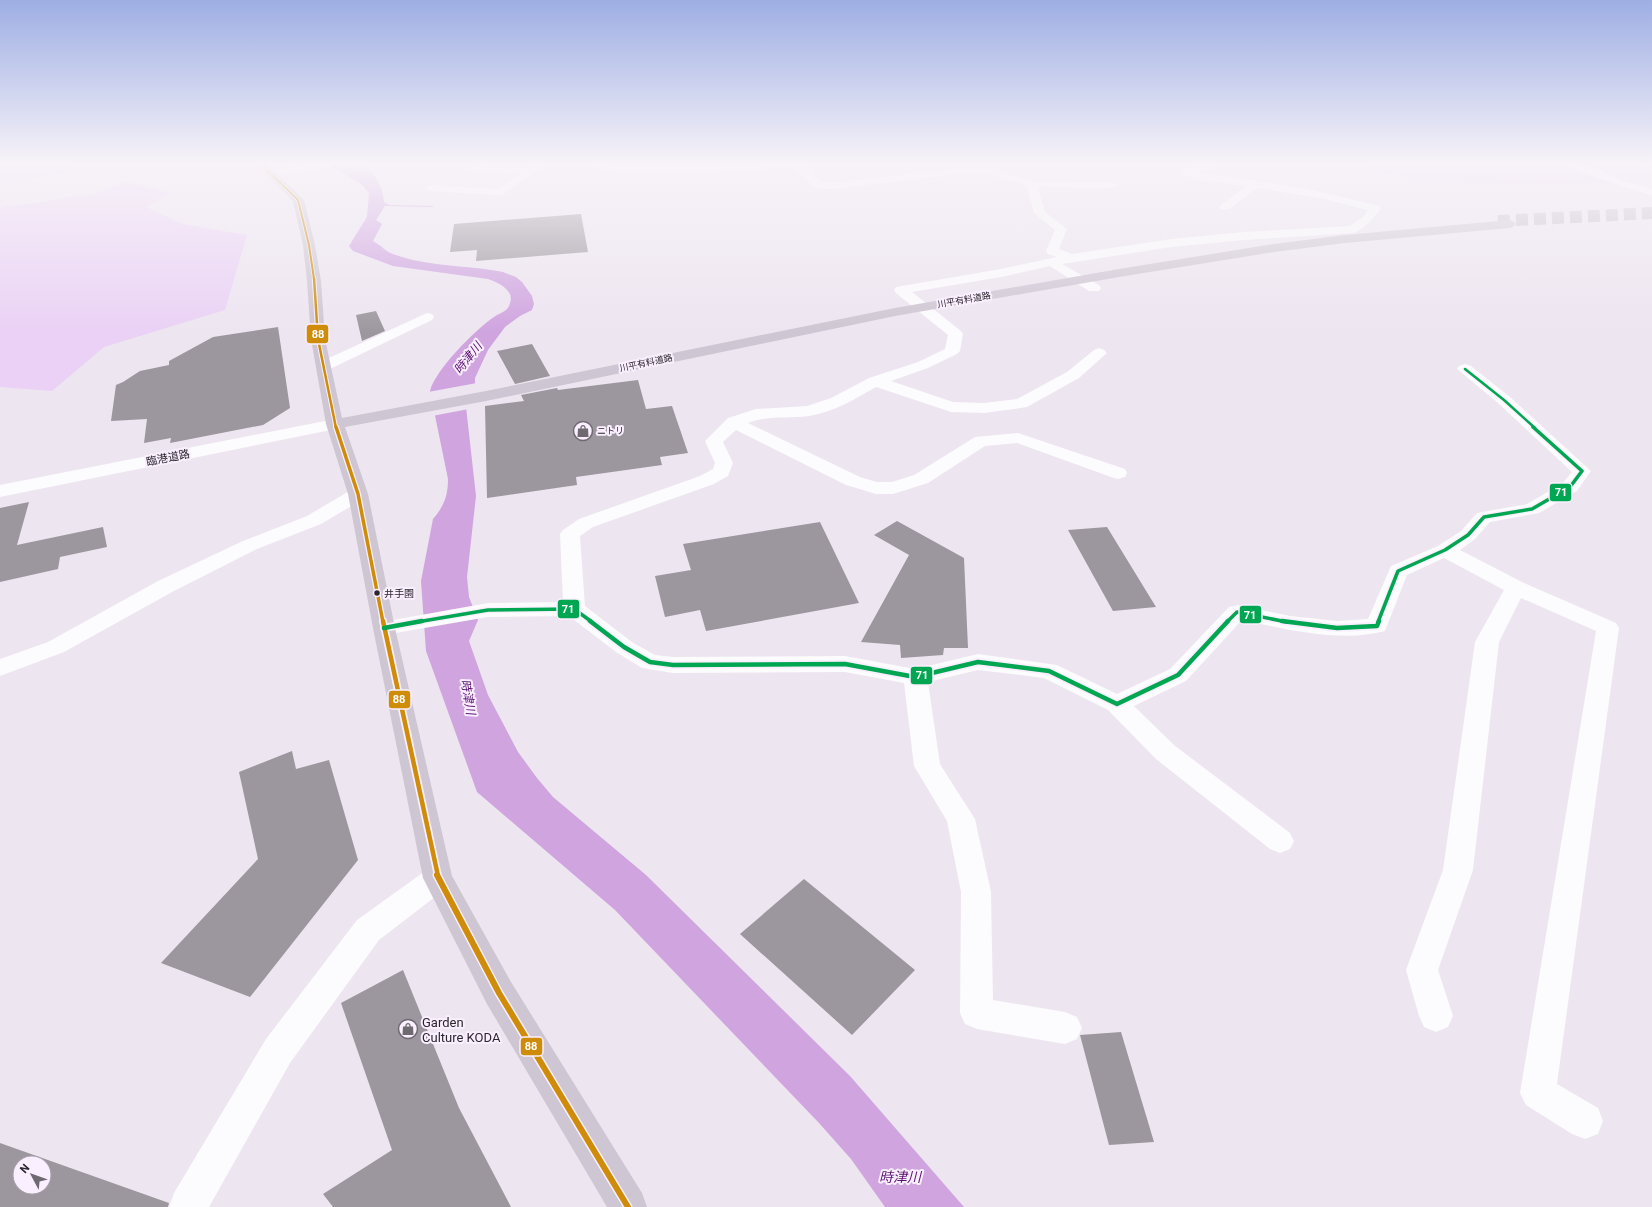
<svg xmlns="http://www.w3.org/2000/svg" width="1652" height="1207" font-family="Roboto,'Noto Sans JP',sans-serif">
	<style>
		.green { fill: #ead1f5 }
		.water { fill: #cfa4df }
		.pier { fill: #ede5f0 }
		.building { fill: #9c969e; fill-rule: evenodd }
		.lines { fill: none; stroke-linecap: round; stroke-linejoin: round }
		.highway-tunnel { stroke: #c6bfc9; stroke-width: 12; stroke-dasharray: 12 6; stroke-linecap: butt }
		.minor { fill: #fcfbfd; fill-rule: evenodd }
		.highway { fill: #cec6d2; fill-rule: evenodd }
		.bus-1-far4-casing { stroke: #faeffe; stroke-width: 3.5 }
		.bus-1-far3-casing { stroke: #faeffe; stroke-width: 4.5 }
		.bus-1-far2-casing { stroke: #faeffe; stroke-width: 6 }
		.bus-1-far1-casing { stroke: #faeffe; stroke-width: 8 }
		.bus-1-casing { stroke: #faeffe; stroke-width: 9 }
		.bus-2-far2-casing { stroke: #faeffe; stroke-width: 4.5 }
		.bus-2-far1-casing { stroke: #faeffe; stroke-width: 6 }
		.bus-2-casing { stroke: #faeffe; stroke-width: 8 }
		.bus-1-far4 { stroke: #ce8c09; stroke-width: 2 }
		.bus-1-far3 { stroke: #ce8c09; stroke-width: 2.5 }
		.bus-1-far2 { stroke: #ce8c09; stroke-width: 3.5 }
		.bus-1-far1 { stroke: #ce8c09; stroke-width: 4.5 }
		.bus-1 { stroke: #ce8c09; stroke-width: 6 }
		.bus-2-far2 { stroke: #00a651; stroke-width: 2.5 }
		.bus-2-far1 { stroke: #00a651; stroke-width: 3.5 }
		.bus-2 { stroke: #00a651; stroke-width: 4.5 }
		.bus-dot { fill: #2b262d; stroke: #faeffe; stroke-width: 1.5 }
		.labels { text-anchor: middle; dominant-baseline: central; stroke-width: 4; stroke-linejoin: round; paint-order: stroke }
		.far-street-label { font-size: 9px; fill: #2b262d; stroke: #faeffe }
		.far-poi-label { font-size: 9px; fill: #2b262d; stroke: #faeffe; text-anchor: start }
		.bus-label { font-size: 10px; fill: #2b262d; stroke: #faeffe; text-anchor: start }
		.street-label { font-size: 11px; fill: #2b262d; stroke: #faeffe }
		.water-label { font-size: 12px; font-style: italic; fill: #5b1172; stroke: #faeffe }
		.near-poi-label { font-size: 13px; fill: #2b262d; stroke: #faeffe; text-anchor: start }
		.near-water-label { font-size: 14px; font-style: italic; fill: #5b1172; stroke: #faeffe }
		.line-badge { stroke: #faeffe; stroke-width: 1.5 }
		.badge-label { font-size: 11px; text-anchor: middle; font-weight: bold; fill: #fff }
	</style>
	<rect width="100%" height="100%" fill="#ede5f0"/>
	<path class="green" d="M0,164h70l9,6 -55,10 -24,2z
		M1359,164h273l17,7 2,7 -13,5c-44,1 -87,1 -131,1 -49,-1 -102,0 -148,-20z
		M125,181l46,12 -25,14 36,17 65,11 -22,75 -121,37 -52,44 -52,-4v-179l99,-15z"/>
	<path class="water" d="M328,164h35c12,9 20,23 21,38l5,3 45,1 -2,1 -47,-1 -9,14 6,4 -9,17c8,4 13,11 20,13 35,13 74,11 110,18l13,5 6,5 10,14 2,8 -2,6 -12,6 -15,11 -17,23 -13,28v5l-9,24 10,89 -9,81 2,20 9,23 -9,21 19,54 30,57 19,26 16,19 93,78 204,201 114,131h-79l-34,-48 -32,-36 -204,-213 -138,-118 -51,-141 -5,-70 12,-62c11,-13 15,-23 15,-40l-18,-88c5,-21 46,-62 64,-74 7,-5 14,-5 16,-14 5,-13 -13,-21 -22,-24l-95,-13 -40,-15 -4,-5 18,-29 2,-24 -8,-9z"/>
	<path class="pier" d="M477,383l-8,26 -37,7 -4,-24z"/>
	<path class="building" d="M581,214l7,38 -112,9 1,-11 -27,2 4,-28z
		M376,311l9,20 -23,10 -6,-26z
		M278,327l12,81 -27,17 -93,18 1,-5 -27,5 3,-24 -36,2 5,-36 7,-3 17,-11 29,-6v-4l44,-24z
		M532,344l18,32 -35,8 -18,-33z
		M638,380l8,29 26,-3 16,47 -28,4 2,8 -86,12 1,8 -90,13 -2,-92 39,-5 -3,-6 36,-7 1,2z
		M29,502l-12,43 86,-18 4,20 -47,10 -2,12 -58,13v-74z
		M897,521l67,37 4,90h-24l-1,7 -42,3 -1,-13 -39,-3 48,-87 -35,-20z
		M820,522l39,81 -153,28 -6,-21 -35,7 -10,-41 36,-6 -8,-26z
		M1107,527l49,80 -43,4 -45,-81z
		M292,751l4,18 33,-9 29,100 -108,137 -89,-34 97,-104 -19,-87z
		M804,879l111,91 -63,65 -112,-101z
		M403,970l56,138 52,99h-178l-10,-13 69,-44 -51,-147z
		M1121,1032l33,110 -45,3 -29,-110z
		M0,1143l169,60 -1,4h-168zM20,1163h24v24h-24z"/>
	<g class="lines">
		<path class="highway-tunnel" d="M1498,221l154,-8"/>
		<path class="minor" d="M308,164h26l-5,3 -58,9 -5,-3 5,-3z
			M534,164h12l-43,30 -4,1 -69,-4 -5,-3 5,-3 67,4 23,-15 -49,-3 -5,-3 1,-2 61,2z
			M591,164l52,2 160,-2 18,18 11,1 134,-16 25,1 42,13 84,2 1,2 -5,3 -75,-1 7,25 22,17 -8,20 13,5 99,-15 73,-7 106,-6 14,-10 4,-6 -43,-11 -68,-11 -28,21h-8l-2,-2 2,-2 25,-19 -41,-5 -24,-7 -1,-2 1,-2 22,-6h13l-7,5 -13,3 112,17 71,17 2,2c-7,10 -16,21 -28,25l-109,7 -73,7 -109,17 37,21 2,3 -2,3h-10l-39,-25 -49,11 -89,15 49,39 2,3 -3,17 -3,3 -29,14 -37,13 62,21 31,1 33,-4 50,-27 27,-22 5,-2 5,2 3,3 -28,25 -52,29 -6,1 -37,5 -33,-1 -75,-25c-21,12 -42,25 -67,29 -20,3 -41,-1 -61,7l112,54 17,5h15l22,-7 61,-38 43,-4 107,36 2,4 -2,4 -7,2 -7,-2 -94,-34 -32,3 -57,37 -35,11h-17l-30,-9 -110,-55 -13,12 10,21 -5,13 -14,8 -121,43 -13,9 5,70 47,36 23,13 18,2 172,-1 70,13 63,-15 79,11 60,29 53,-25 59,-62 8,-2 53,11 47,5 31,-2 23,-53 47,-20 23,-15 16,-18 50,-9 36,-21 9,-11 -74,-69 -41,-34 2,-3 6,-2 6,2 39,31 81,74 -14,20 -38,22 -49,9 -15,17 -15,11 64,33 92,40 3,5 -62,456 41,24 5,13 -5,13 -13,5 -13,-5 -46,-29 -6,-12 76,-462 -75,-33 -22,44 -26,228 -35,100 15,46 -5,11 -12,5 -12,-5 -5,-11 -13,-46 37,-100 32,-228 29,-52 -60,-32 -37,17 -22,56c-43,12 -100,-2 -143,-11l-56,61 -52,25 40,39 116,88 4,8 -4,8 -10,4 -10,-4 -114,-90 -48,-49 -64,-32 -66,-8 -50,12 12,82 35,55 16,73 2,108 72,12 12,5 5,11 -5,11 -12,5 -88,-15 -12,-5 -5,-11 1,-121 -14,-71 -33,-55 -10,-83 -59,-11 -172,1 -31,-5 -26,-16 -47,-36 -81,1 -104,18 -8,-2 -3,-5 3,-5 112,-20 75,-1 -3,-68 3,-4 16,-11 121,-43 13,-7 2,-6 -10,-22 23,-23 28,-9 51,-3 24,-8 38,-20 49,-16 27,-13 3,-14 -52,-42 -2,-3 2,-3 105,-18 56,-12 -9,-3 -2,-3 9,-21 -21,-17 -7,-27 -37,-12 -24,-1 -134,16 -18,-2 -20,-20c-29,2 -189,13 -203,-3z
			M1562,164h17l18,5 24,11 31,9v6c-31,-7 -58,-21 -89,-29z
			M427,313l5,1 2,3 -2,3 -102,49 -6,2 -6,-2 -2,-3 2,-3z
			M335,419l6,1 3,4 -3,4 -341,69v-12z
			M358,488l7,2 3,4 -3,4 -44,26 -64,25 -83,42 -110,61 -64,24v-17l48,-17 110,-61 85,-40 64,-25 44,-26z
			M438,866l10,3 5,9 -5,9 -69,53 -89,123 -81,144h-40l5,-14 92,-154 91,-119 71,-51z"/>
		<path class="highway" d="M256,164h11l37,36 11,45 6,36 4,58 17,79 144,-27 409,-83 224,-39 155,-25 71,-9 165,-15 4,2 2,2 -2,2 -4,2 -165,15 -71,9 -155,25 -224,39 -409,85 -141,26 23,67 27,134 57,248 59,106 131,211 5,14h-40l-120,-203 -64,-126 -50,-250 -25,-134 -22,-70 -15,-85 -4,-58 -4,-36 -10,-44z"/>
		<g class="bus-1-far4-casing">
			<path id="bus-1-far4" d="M261,164l37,36 11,45 5,34"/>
		</g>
		<g class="bus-1-far3-casing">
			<path id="bus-1-far3" d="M314,278l4,61 18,89"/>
		</g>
		<g class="bus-1-far2-casing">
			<path id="bus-1-far2" d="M336,427l22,67 25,128"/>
		</g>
		<g class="bus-1-far1-casing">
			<path id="bus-1-far1" d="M383,621l55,255"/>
		</g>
		<g class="bus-1-casing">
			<path id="bus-1" d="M437,875l62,118 129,214"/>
		</g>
		<g class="bus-2-far2-casing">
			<path id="bus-2-far2" d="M1465,369l39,31 31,28"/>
		</g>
		<g class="bus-2-far1-casing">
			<path id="bus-2-far1" d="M417,622l71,-12 86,-1 18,13
				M1227,622l10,-10 50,10
				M1378,622l20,-51 47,-21 23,-15 16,-18 48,-8 38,-22 12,-16 -49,-44"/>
		</g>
		<g class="bus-2-casing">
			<path id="bus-2" d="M590,621l34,26 26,15 23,3 172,-1 70,13 63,-15 71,9 68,33 61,-29 50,-54
				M1282,621l55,7 40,-2 2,-5
				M384,628l38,-7"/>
		</g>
		<use href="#bus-1-far4" class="bus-1-far4"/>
		<use href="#bus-1-far3" class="bus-1-far3"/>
		<use href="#bus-1-far2" class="bus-1-far2"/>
		<use href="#bus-1-far1" class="bus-1-far1"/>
		<use href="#bus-1" class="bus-1"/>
		<use href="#bus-2-far2" class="bus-2-far2"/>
		<use href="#bus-2-far1" class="bus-2-far1"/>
		<use href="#bus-2" class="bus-2"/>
	</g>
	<linearGradient id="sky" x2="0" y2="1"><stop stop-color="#9eaee4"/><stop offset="0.49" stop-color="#f7f3f8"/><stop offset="1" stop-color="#f7f3f8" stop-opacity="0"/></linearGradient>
	<rect width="1652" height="333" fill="url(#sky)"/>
	<defs>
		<g id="shop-ring" transform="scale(1)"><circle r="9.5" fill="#faeffe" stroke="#6f6971" stroke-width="1.5"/><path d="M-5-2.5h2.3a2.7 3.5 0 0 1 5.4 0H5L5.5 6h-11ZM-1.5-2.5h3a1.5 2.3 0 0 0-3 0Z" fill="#6f6971"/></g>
	</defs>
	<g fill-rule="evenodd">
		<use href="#shop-ring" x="583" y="431"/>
		<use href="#shop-ring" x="408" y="1029"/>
	</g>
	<circle class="bus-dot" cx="377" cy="593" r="3.5"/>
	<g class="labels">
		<g class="far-street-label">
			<text transform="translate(964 300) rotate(-10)">川平有料道路</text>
			<text transform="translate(646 363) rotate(-12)">川平有料道路</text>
		</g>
		<g class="far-poi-label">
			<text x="597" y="431">ニトリ</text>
		</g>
		<g class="bus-label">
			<text x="384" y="593">井手園</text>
		</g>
		<g class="street-label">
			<text transform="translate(168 458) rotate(-11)">臨港道路</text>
		</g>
		<g class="water-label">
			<text transform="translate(468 358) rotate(-51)">時津川</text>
			<text transform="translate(468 697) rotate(80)">時津川</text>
		</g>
		<g class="near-poi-label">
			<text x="422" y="1022">Garden<tspan x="422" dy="15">Culture KODA</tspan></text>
		</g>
		<g class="near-water-label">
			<text x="900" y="1177">時津川</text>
		</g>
	</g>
	<g class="line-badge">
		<rect x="306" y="324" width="23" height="20" rx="4" fill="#ce8c09"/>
		<rect x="1549" y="483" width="23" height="19" rx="4" fill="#00a651"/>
		<rect x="557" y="599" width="23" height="20" rx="4" fill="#00a651"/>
		<rect x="1239" y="605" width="23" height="19" rx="4" fill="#00a651"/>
		<rect x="910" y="666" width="23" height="19" rx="4" fill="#00a651"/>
		<rect x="388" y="690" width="23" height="19" rx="4" fill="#ce8c09"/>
		<rect x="520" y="1037" width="23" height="19" rx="4" fill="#ce8c09"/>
	</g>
	<g class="badge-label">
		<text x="318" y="338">88</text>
		<text x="1561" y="496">71</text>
		<text x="568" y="613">71</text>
		<text x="1250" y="619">71</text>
		<text x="922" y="679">71</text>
		<text x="399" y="703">88</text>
		<text x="531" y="1050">88</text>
	</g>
	<g transform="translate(32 1175) rotate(311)"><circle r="19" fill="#faeffe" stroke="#a79faa"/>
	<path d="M0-3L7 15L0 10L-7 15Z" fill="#6f6971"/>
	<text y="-6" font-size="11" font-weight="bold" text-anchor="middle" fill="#2b262d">N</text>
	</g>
</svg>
